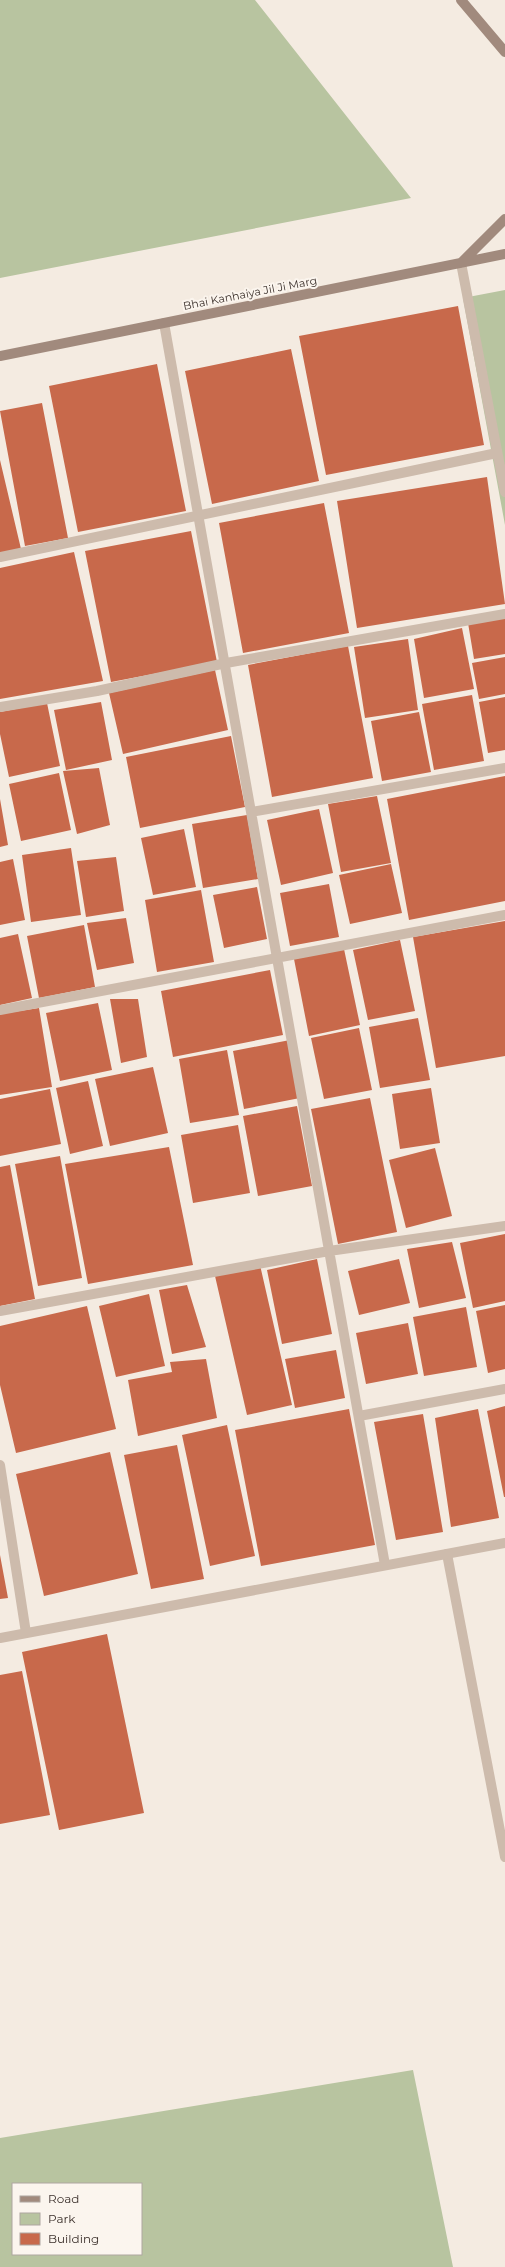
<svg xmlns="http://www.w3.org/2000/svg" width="505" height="2267" font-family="Montserrat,sans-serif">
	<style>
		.green { fill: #b8c4a0; fill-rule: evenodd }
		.building { fill: #c8694b }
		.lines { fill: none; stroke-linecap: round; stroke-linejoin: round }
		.lane { stroke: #cdbbac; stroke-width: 10 }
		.street { stroke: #cdbbac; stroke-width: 10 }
		.secondary { stroke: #a18a7d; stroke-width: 10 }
		.labels { text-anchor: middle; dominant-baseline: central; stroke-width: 4; stroke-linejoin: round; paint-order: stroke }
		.street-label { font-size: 11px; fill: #3b302b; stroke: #fbf5ee }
	</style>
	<rect width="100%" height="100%" fill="#f4ebe1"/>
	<path class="green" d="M0,0h255l156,198 -411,80z
		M505,290v235l-42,-227z
		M413,2070l40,197h-453v-129zM13,2184h128v70h-128z"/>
	<path class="building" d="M458,306l26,139 -158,30 -27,-139z
		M291,349l28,132 -107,23 -27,-133z
		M157,364l29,147 -108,21 -29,-146z
		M42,403l26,135 -43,8 -25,-135z
		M0,460l21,89 -21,5z
		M487,477l18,127 -148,24 -20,-127z
		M324,503l25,130 -106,20 -24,-130z
		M191,531l26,131 -106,20 -26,-131z
		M74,552l29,129 -103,18v-131z
		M505,617v37l-31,5 -6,-36z
		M462,628l12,61 -50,9 -10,-59z
		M408,639l10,71 -53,8 -11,-71z
		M348,646l25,132 -101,19 -24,-132z
		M505,657v37l-26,5 -7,-36z
		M215,670l13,60 -105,24 -14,-61z
		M472,695l12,66 -50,9 -12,-66z
		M505,697v53l-17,3 -9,-51z
		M101,702l11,58 -46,10 -12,-60z
		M47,703l13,63 -51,11 -9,-43v-22z
		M419,712l12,60 -49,9 -11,-60z
		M231,736l14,71 -105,21 -14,-71z
		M99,768l11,57 -33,9 -14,-63z
		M59,773l12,57 -50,11 -12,-57z
		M505,776v125l-96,19 -22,-121z
		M377,796l14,67 -50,9 -13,-68z
		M0,799l8,46 -8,2z
		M319,809l14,64 -52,12 -14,-65z
		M247,815l11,64 -55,9 -11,-64z
		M184,829l12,58 -43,8 -12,-57z
		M71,848l10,67 -50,7 -9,-67z
		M116,857l8,54 -38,6 -9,-56z
		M13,859l12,61 -25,5v-63z
		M391,864l11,49 -52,11 -11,-49z
		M329,884l10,53 -49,9 -10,-53z
		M257,887l10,52 -43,9 -11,-53z
		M201,890l13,72 -57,10 -12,-72z
		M126,918l8,45 -37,7 -10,-47z
		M505,921v135l-69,12 -23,-131z
		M84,925l11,62 -56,11 -12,-62z
		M18,934l14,64 -32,7v-67z
		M400,940l15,71 -47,9 -15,-70z
		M344,949l16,76 -51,11 -15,-77z
		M270,970l13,65 -110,22 -12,-66z
		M110,999h28l9,58 -26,6z
		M98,1003l14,67 -52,11 -14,-68z
		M39,1008l13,79 -52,8v-81z
		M418,1018l12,62 -50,8 -11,-61z
		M359,1028l13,62 -48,9 -13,-61z
		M290,1040l10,58 -56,11 -11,-58z
		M227,1050l12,65 -49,8 -11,-64z
		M153,1067l15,66 -58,13 -15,-67z
		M88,1081l15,65 -33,8 -14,-66z
		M431,1088l9,55 -40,6 -8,-55z
		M50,1089l11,55 -61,12v-57z
		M370,1098l27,134 -59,12 -27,-135z
		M297,1106l15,80 -54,10 -15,-80z
		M238,1125l12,68 -57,10 -12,-68z
		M169,1147l24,118 -105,19 -23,-120z
		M435,1148l17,68 -46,12 -17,-68z
		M60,1156l22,122 -44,8 -23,-122z
		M10,1165l25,134 -35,7v-139z
		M505,1234v67l-32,7 -13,-65z
		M452,1242l14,56 -47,10 -12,-59z
		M317,1259l15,75 -50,10 -15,-74z
		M399,1259l11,44 -51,12 -11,-44z
		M260,1265l32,140 -45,10 -32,-139z
		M187,1285l19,62 -34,7 -13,-64z
		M149,1294l16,72 -49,11 -17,-71z
		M505,1305v64l-17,4 -12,-62z
		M87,1306l29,123 -100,24 -16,-68v-59z
		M466,1307l11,60 -53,9 -11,-59z
		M408,1323l10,51 -52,10 -10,-51z
		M336,1350l9,48 -50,10 -10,-49z
		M206,1359l11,59 -79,18 -10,-56 44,-8 -2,-10z
		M505,1406v91h-1l-17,-86z
		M349,1409l26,136 -114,21 -26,-136z
		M478,1409l21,109 -48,9 -16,-109z
		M423,1414l20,118 -47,8 -22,-118z
		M227,1425l28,131 -45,10 -28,-131z
		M177,1445l27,134 -53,10 -27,-134z
		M110,1452l28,122 -94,22 -28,-122z
		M0,1555l8,43 -8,1z
		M107,1634l37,179 -85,17 -37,-178z
		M22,1671l28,144 -50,9v-149z"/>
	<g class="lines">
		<path class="lane" d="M447,1554l58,303"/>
		<path class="street" d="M461,263l44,229
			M164,323l221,1242
			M0,557l497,-104
			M0,707l97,-16 129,-28 279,-49
			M251,812l254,-44
			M0,1010l505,-95
			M0,1311l329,-60 176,-25
			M359,1416l146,-27
			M0,1465l26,168
			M0,1638l505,-95"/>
		<path class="secondary" d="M461,0l44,52
			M461,263l44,-44
			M0,356l505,-102"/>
	</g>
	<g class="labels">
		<g class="street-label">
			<text transform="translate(250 293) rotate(-11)">Bhai Kanhaiya Jil Ji Marg</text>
		</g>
	</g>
	<rect x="12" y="2183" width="130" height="72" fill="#fbf5ee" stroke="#aea6a0"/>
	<rect x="20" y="2196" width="20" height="6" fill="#a18a7d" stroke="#aea6a0"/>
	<text x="48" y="2203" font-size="12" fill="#3b302b">Road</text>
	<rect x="20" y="2213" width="20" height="12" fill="#b8c4a0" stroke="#aea6a0"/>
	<text x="48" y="2223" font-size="12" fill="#3b302b">Park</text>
	<rect x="20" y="2233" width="20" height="12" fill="#c8694b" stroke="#aea6a0"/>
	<text x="48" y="2243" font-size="12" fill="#3b302b">Building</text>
</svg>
